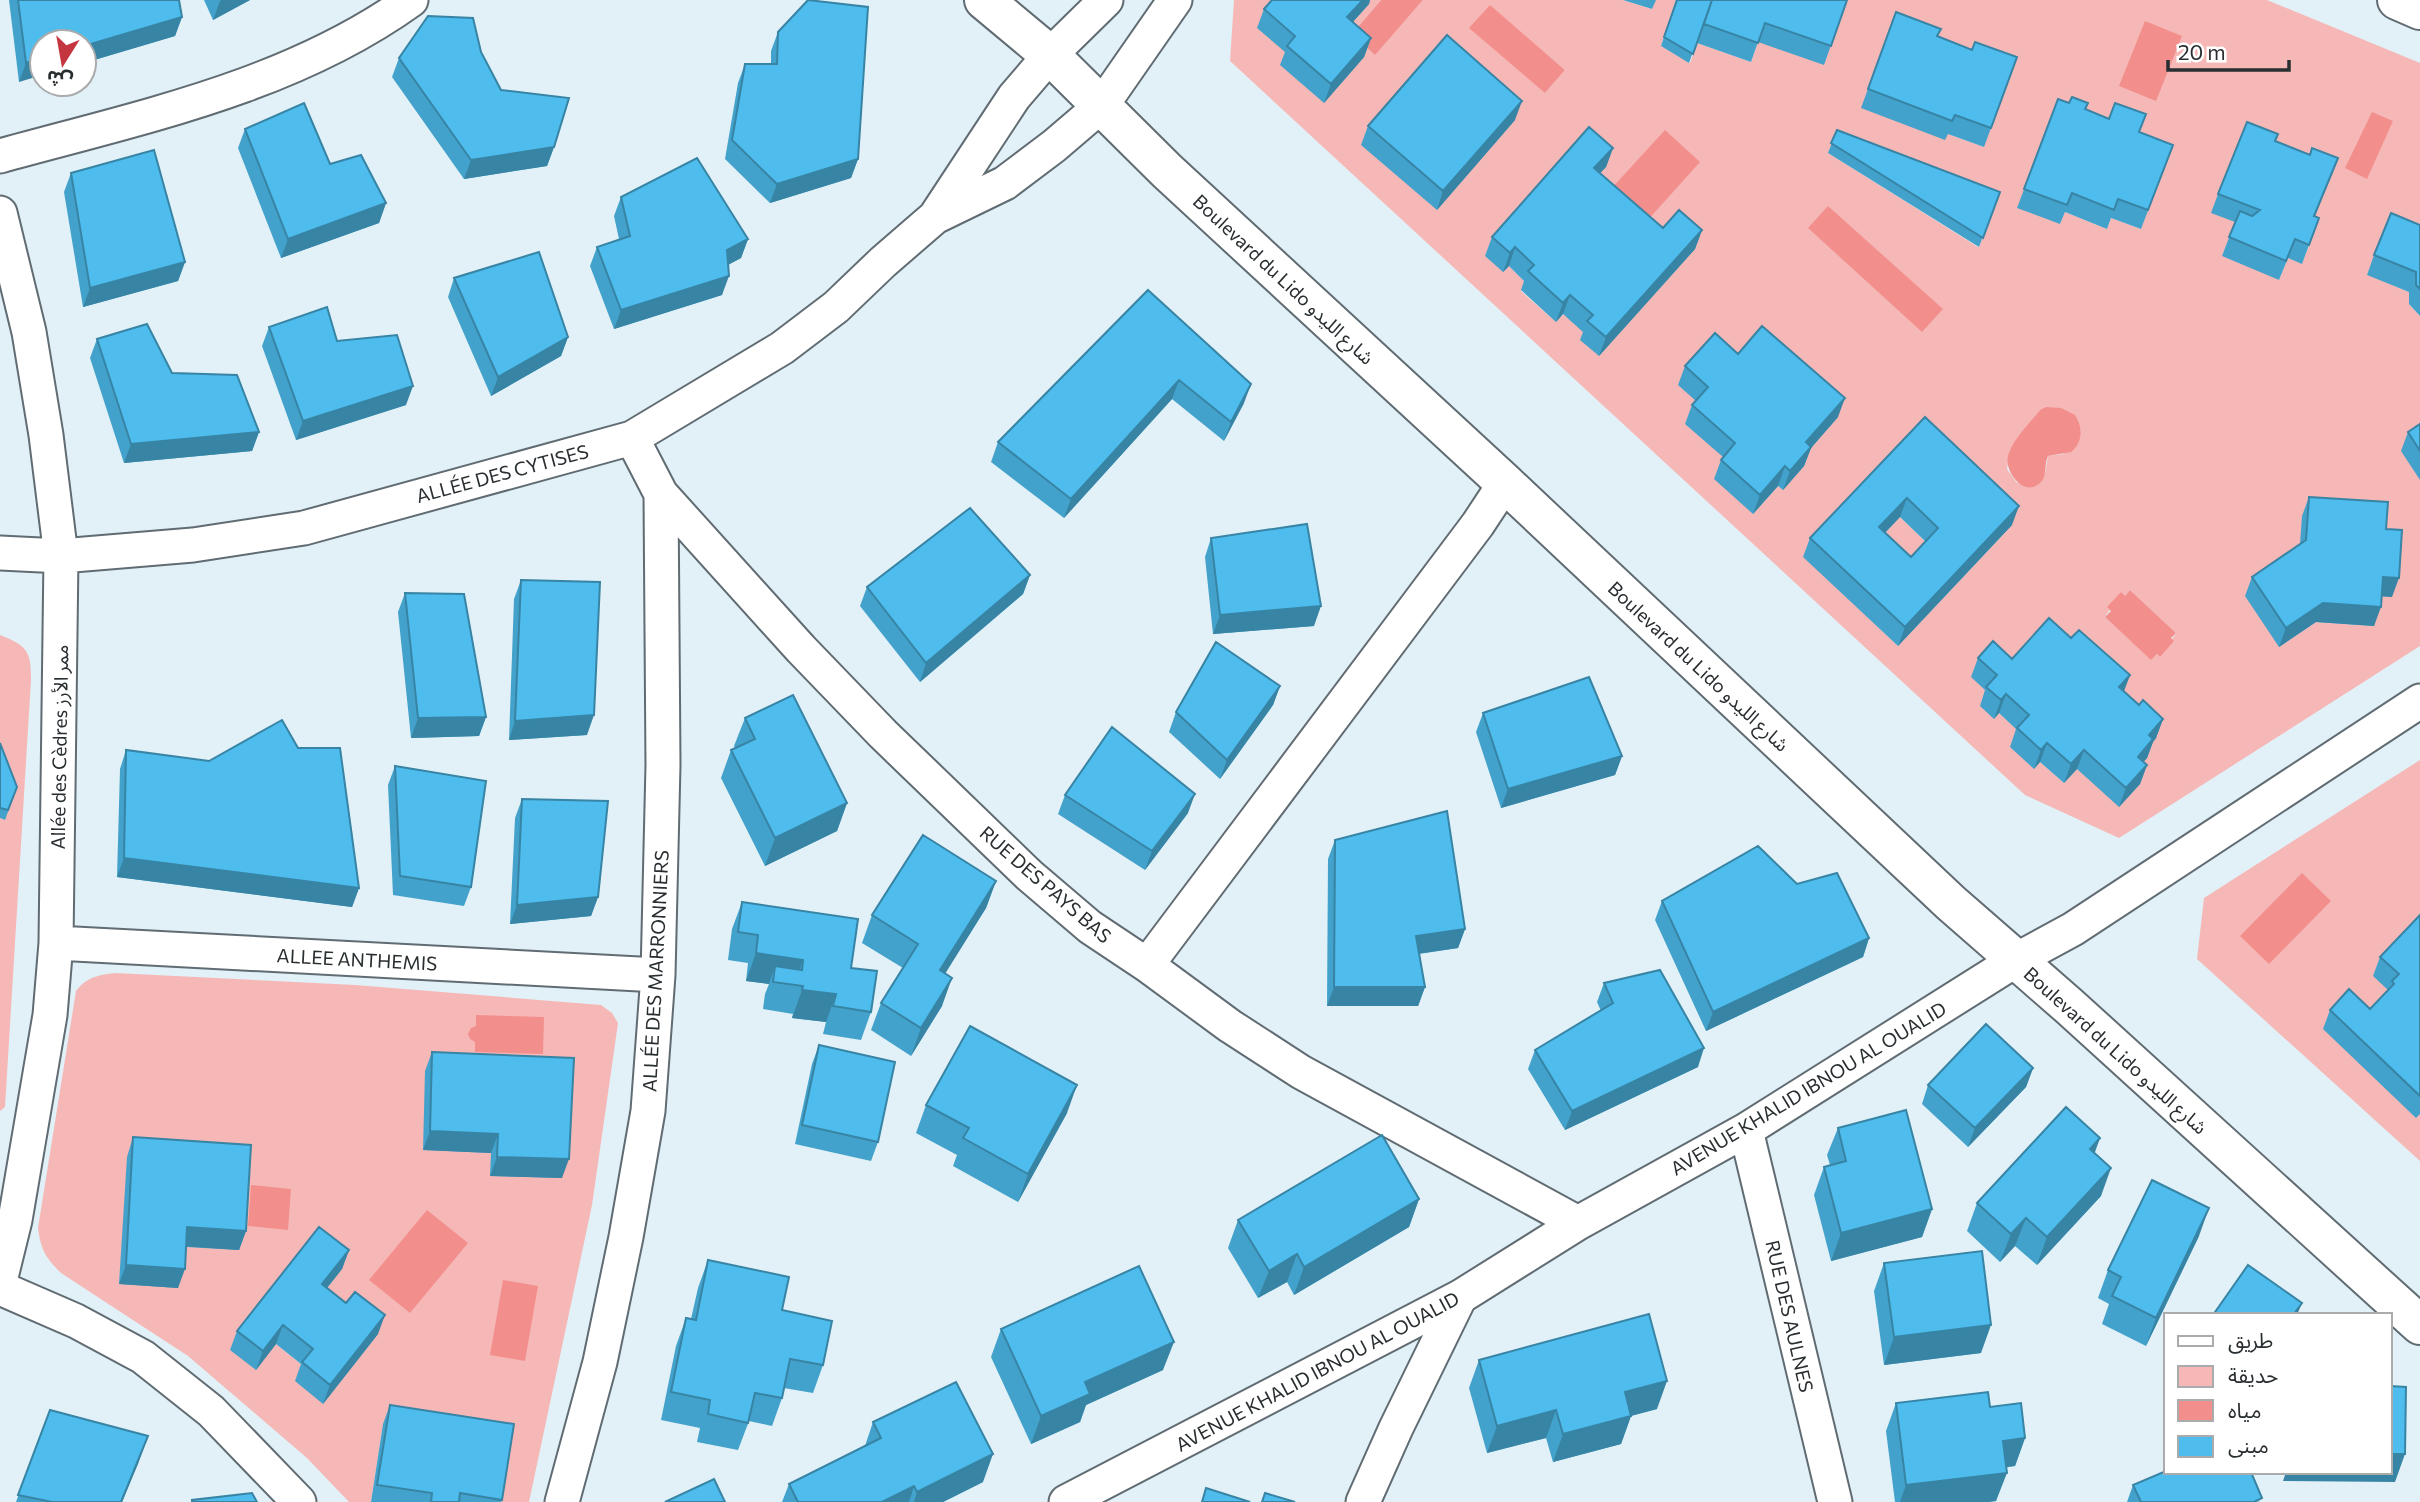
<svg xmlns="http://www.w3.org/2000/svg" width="2420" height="1502" font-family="Commissioner,'Noto Sans Arabic',sans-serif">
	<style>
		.green { fill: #f6b8b6; fill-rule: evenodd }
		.water { fill: #f28f8d }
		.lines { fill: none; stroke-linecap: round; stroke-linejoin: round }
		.minor-casing { stroke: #606b72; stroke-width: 37 }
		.secondary-casing { stroke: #606b72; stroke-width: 42 }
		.minor { stroke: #fff; stroke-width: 33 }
		.secondary { stroke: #fff; stroke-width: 38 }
		.wall { fill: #43a2cb; fill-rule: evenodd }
		.shaded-wall { fill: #3784a5 }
		.building { fill: #4ebcec; stroke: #3784a5; stroke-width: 2; fill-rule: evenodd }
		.labels { text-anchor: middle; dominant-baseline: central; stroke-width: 6; stroke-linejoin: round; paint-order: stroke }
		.street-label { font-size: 19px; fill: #292e31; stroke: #fff }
	</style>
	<rect width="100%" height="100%" fill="#e2f0f7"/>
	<path class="green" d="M1234,0h48l58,36 26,-36h15l-29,34 23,20 48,-54h200l29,9 3,-9h21l-15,46 29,17 7,-20 54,19 7,-20 88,-42h421l153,63v184l-53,27 42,18v12l11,12v330l-301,192 -94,-43 -795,-734zM1489,5l76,65 -20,23zM1933,49l51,98 -36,-13zM2052,118l89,111 -30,-11 -4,11 -42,-17 -5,12zM1582,146l5,41 69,60 -101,74 -34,-30 6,-7 -18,-18 -6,6zM1828,153l168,49 -17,45h-1zM2253,229l59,8v1l-10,25 -14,-5 -9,22zM1701,406l82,84 -5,-4 -25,28zM2040,410l24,44 -16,2 -3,17 -28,10 -10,-14 3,-19zM1918,437l94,88 -114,121 -94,-89zM2299,559l93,37h-16l-2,30 -58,-4 -37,25zM2130,590l46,43 -16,24 -3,-3 -6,5 -46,-42 16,-24 4,3zM1990,694l150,90 -63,-15 -13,14 -24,-21 -5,6 -13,-34 -23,-21 -5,6z
		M1900,517l31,30 -27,29 -32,-30z
		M0,635c27,11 31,15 31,45l-26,427 -5,4v-293l5,2 -5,-58z
		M2420,760v167l-28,66 28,121v47l-223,-202 7,-61z
		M115,973l240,12 246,20 11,8 6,10 -26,182 -63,297h-31l-115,-77 -12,77h-22l-42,-44 -119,-102 -127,-83c-16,-16 -20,-23 -23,-45l38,-237c11,-14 22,-16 39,-18zM567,1077l-76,99v-23zM315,1303l8,100 -17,-35 -30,-24z"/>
	<path class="water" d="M1381,0h42l-48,55 -23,-21z
		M1490,5l75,65 -20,23 -76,-65z
		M2145,21l37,15 -26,65 -37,-15z
		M2372,112l21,9 -26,58 -22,-11z
		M1665,130l35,32 -54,60 -36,-32z
		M1828,206l115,103 -21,23 -114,-104z
		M2046,407l15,1 14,7c8,12 8,28 -4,37l-23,4c-4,8 -1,20 -7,26 -16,17 -37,-10 -33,-26 4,-16 22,-33 32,-46z
		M2130,590l46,43 -5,5 3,3 -14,16 -3,-3 -6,6 -46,-43 6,-6 -4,-4 14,-15 4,4z
		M2302,873l29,28 -62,63 -29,-28z
		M476,1015l68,2 -1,37 -68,-2v-10l-5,-3 -2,-5 3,-6 5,-2z
		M251,1185l40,4 -3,41 -40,-4z
		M427,1210l41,33 -58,70 -41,-33z
		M503,1280l35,6 -13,75 -35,-6z"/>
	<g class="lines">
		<g class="minor-casing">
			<path id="minor" d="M0,156c141,-39 290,-69 411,-156
				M0,213l29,119 17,103 15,121 -5,387 -6,72 -35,205 -15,61
				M935,217l79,-120 36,-42 56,-55
				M661,494l140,155 82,85 146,141 61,52 57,38 83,61 71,46 277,151
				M0,553l61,3 132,-11 111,-17 328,-90 150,-90 54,-41 47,-45 52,-45 70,-34 49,-37 48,-41 73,-105
				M56,943l602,32
				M1147,965l331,-441 27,-41
				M1746,1130l89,372
				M0,1288l76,33 67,36 68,54 88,91
				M562,1502l38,-140 26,-125 22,-126 10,-136 5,-210 -2,-271 -29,-56
				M1066,1502l394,-205 118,-74 168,-93 270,-170 57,-31 347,-228
				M1363,1502l33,-74 64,-131"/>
		</g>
		<g class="secondary-casing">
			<path id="secondary" d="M984,0l66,55 117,116 338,312 446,420 118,103 351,319
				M2397,0l23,10"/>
		</g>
		<use href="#minor" class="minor"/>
		<use href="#secondary" class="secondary"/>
	</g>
	<path class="wall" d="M9,0h170l3,17 -7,19 -91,27v-21l-65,40z
		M204,0h46l-37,20z
		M1272,0h98l-1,4 -16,18 18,16 -7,19 -40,46 -44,-38 5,-13 -28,-24 7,-19z
		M1623,0h33l-4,9z
		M1676,0h171l-23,65 -66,-23 -7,20 -54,-19 14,-40 -22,60 -28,-17z
		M1896,12l42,24 34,14 45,7 -33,90 -36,-13 -3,6 -84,-32z
		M778,32l80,127 -7,19 -81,25 -45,-44 13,-76 7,-19h26v-13z
		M481,52l20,38 53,57 -7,19 -83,13 -72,-102 7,-19z
		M2058,99l115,46 -32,84 -30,-11 -4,11 -42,-17 -5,12 -43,-16z
		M1515,120l-78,90 -76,-65 7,-19z
		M245,129l85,35 56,39 -7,20 -98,35 -43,-110z
		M1837,130l163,62 -21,55 -151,-94z
		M1613,148l-7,19 -6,6 63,55 39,2 -7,19 -96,107 -19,-16 3,-8 -20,-18 -7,8 -35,-32 3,-9 -15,-15 -6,6 -18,-16 7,-19z
		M2310,155l28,3 -23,58 4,2 -17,46 -14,-6 -9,22 -57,-24 13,-34 -24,-9 7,-19z
		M71,173l114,89 -7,19 -95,26 -19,-115z
		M621,197l127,42 -7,19 -13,7 -6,30 -108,34 -24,-63 7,-19 22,-8 -5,-23z
		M2420,225v91l-11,-12v-12l-42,-17 7,-20z
		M454,278l114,59 -7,19 -70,40 -43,-99z
		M1148,290l96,113 -20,38 -52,-42 -108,119 -73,-56 7,-20z
		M269,327l68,14 69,64 -110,35 -34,-94z
		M97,339l75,34 87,59 -7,19 -128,12 -34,-105z
		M1738,354l100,63 -27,31 -7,18 -21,24 -5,-4 -25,28 -39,-35 7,-19 2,-3 -38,-33 7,-19 4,-4 -18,-16 7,-19z
		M1925,417l87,108 -114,121 -95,-89 7,-19zM1900,517l26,25 -15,15 -26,-24z
		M2420,424v56l-19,-29 7,-19z
		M2309,497l77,32 6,68 -10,-1 -8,30 -58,-4 -37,25 -34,-51 7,-19 48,-33 2,-28z
		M1211,538l103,88 -101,8 -8,-77z
		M1030,575l-7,19 -103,88 -60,-76 7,-19z
		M521,580l66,155 -78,5 5,-141z
		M405,593l81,124 -7,19 -68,2 -13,-126z
		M2071,638l59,37 -7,17 16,13 24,14 -7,19 -3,4 -6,16 -4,4 4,3 -7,19 -21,23 -42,-38 -13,14 -24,-21 -6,7 -24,-22 6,-18 -17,-16 -5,6 -14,-13 5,-16 -14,-13 7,-19 34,1z
		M1280,686l-7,19 -53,74 -51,-47 7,-20z
		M1483,713l139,43 -7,19 -114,33 -25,-76z
		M745,718l102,85 -10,28 -72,35 -44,-88 10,-28 4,-2 -1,-2z
		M0,743l17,44 -12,33 -5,-2z
		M126,750l233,138 -7,19 -235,-30 3,-108z
		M395,766l76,121 -7,19 -71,-11 -5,-110z
		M1065,795l123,18 -43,57 -87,-56z
		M522,799l76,98 -7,19 -81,8 5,-106z
		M1335,840l130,89 -7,19 -39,6 6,33 -7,19h-91l1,-147z
		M996,881l-10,27 -41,65 -3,33 -31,50 -40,-26 10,-27 22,-35 -41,-25 10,-28z
		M1797,884l72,54 -6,19 -157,74 -51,-111 7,-19z
		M742,902l109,66 20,44 -10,28 -38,-6 3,-12 -34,-4 1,-4 -30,-5 2,-15 4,-10 -23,-3 2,-18 -20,-3 4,-31z
		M2420,915v199l-4,4 -93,-89 7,-19 40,-1 18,-19 -15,-14 7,-19z
		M1604,983l94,84 -133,63 -37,-61 7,-19 66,-39 -4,-9z
		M819,1045l59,97 -7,19 -76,-17 17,-80z
		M432,1052l130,126 -72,-2 1,-23 -68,-3 2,-79z
		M2033,1068l-7,19 -58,60 -46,-43 6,-19z
		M926,1105l141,8 -49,89 -65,-36 4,-11 -41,-22z
		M1838,1128l94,81 -10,28 -91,24 -17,-66 10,-28 6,-2 -3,-10z
		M133,1137l113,94 -7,19 -53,-3 -8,41 -59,-4 8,-127z
		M2095,1153l6,43 -64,69 -22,-19 -15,16 -33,-31 10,-28z
		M1419,1199l-10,28 -115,68 -7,-13 -29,16 -30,-50 10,-28z
		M2199,1236l-53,110 -44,-22 7,-20 -11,-6 10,-28z
		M349,1250l-7,19 -15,19 51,46 -55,70 -28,-23 6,-17 -25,-20 -20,26 -26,-20 7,-19z
		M708,1260l74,50 41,55 -10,28 -29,-5 -2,10 -10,28 -23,-5 -11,29 -41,-8 3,-14 -39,-8 15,-74 10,-28 5,1 7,-31z
		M1884,1263l97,90 -97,12 -10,-74z
		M1001,1329l162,41 -77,35 -6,17 -49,22 -40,-87z
		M1479,1360l178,49 -26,7 -10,28 -68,18 -7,-24 -59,15 -18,-65z
		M1896,1403l94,4 35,31 -10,28 -9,1 -10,34 -8,1h-93l-9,-71z
		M390,1405l112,95 -1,2h-130l12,-78z
		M50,1410l98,26 -26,66h-106z
		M873,1422l110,60 -40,20h-145l67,-56z
		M789,1484l9,18h-16z
		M2133,1485l128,17h-134z"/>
	<path class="shaded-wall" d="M222,0h28l-37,20 7,-19z
		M1363,0h7l-1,4 -29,32 7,-19z
		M182,17l-7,19 -91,27v-17z
		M1371,38l-7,19 -40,46 7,-19z
		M42,58v17l-23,7 7,-19z
		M1522,101l-7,19 -78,90 6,-19z
		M554,147l-7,19 -83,13 7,-19z
		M1613,148l-7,19 -19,20 7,-19z
		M858,159l-7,19 -81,25 7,-19z
		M386,203l-7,20 -98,35 7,-19z
		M1702,230l-7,19 -96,107 7,-19z
		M748,239l-7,19 -21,11 7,-19z
		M1515,247l-6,19 -6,6 7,-19z
		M185,262l-7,19 -95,26 7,-19z
		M729,276l-7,19 -108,34 7,-19z
		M1570,295l-7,19 -7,8 7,-19z
		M568,337l-7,19 -70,40 7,-19z
		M1179,380l-7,19 -108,119 7,-19z
		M1251,384l-7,19 -20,38 7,-19z
		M413,386l-7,19 -110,35 7,-19z
		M1845,398l-7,19 -27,31 -7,18 -21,24 7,-19 16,-29z
		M259,432l-7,19 -128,12 7,-19z
		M1785,466l-7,20 -25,28 7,-19z
		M1907,498l-7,19 -28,29 7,-19z
		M2019,506l-7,19 -114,121 7,-19z
		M1030,575l-7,19 -103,88 6,-19z
		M2383,577l16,1 -7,19 -16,-1z
		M2323,603l58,4 -7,19 -58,-4 -37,25 7,-19z
		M1321,606l-7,20 -101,8 7,-19z
		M2130,675l-7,19 -4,-7z
		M1280,686l-7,19 -53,74 7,-19z
		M2006,694l-7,19 -5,6 7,-19z
		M594,715l-7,20 -78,5 6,-19z
		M486,717l-7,19 -68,2 7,-20z
		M2163,719l-7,19 -3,4 -6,16 -16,18 7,-19 11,-22z
		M2047,743l-7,19 -6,7 7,-19z
		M2084,750l-7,19 -13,14 7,-19z
		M1622,756l-7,19 -114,33 7,-19z
		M2147,765l-7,19 -21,23 7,-19z
		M1195,794l-7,19 -43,57 7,-19z
		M847,803l-10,28 -72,35 10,-28z
		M124,858l235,30 -7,19 -235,-30z
		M996,881l-10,27 -56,90 10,-28z
		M598,897l-7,19 -81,8 7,-19z
		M1465,929l-7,19 -49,7 7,-19z
		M1869,938l-6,19 -157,74 7,-19z
		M756,953l47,7 -9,25 -19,-19 -6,18 -23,-3z
		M952,978l-10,28 -31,50 10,-28z
		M1334,987h91l-7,19h-91z
		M802,990l34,4 -10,28 -34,-4z
		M1704,1048l-6,19 -133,63 7,-19z
		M2033,1068l-7,19 -58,60 7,-19z
		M1077,1085l-10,28 -49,89 10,-28z
		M430,1131l68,3 -7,19 -68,-3z
		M2100,1138l-10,28v-17z
		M497,1157l72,2 -7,19 -72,-2z
		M2111,1168l-10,28 -64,69 10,-28z
		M1419,1199l-10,28 -115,68 10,-28z
		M2209,1208l-10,28 -53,110 10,-28z
		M1932,1209l-10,28 -91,24 10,-28z
		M2026,1218l-11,28 -15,16 11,-28z
		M187,1227l59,4 -7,19 -59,-4z
		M349,1250l-7,19 -27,34 7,-19z
		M1297,1254l-10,28 -29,16 11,-27z
		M126,1265l59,4 -7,19 -59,-4z
		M2302,1303l-5,12h-4z
		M385,1315l-7,19 -55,70 7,-19z
		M283,1325l-7,19 -20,26 7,-19z
		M1991,1325l-10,28 -97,12 10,-28z
		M1174,1342l-11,28 -77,35 -6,17 -49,22 10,-28 44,-34z
		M1667,1381l-10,28 -42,11 10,-28z
		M1556,1410l-10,28 -59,15 10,-27z
		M1631,1416l-10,28 -68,18 10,-28z
		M148,1436l-10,28 -16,38h-1z
		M2025,1438l-10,28 -23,3 11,-28z
		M993,1454l-10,28 -40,20h-29l3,-10z
		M2390,1454h15l-10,28 -112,-1 3,-9h104z
		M2007,1473l-11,28 -8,1h-88l6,-17z
		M914,1486l-5,16h-27z"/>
	<path class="building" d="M18,0h161l3,17 -98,29v-4h-42v16l-16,5z
		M808,0l60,7 -10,152 -81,25 -45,-44 13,-76h32l1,-32z
		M1272,0h91l-16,17 24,21 -40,46 -44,-38 8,-10 -31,-27z
		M1677,0h35l-19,54 -29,-17z
		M1712,0h135l-16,46 -66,-23 -7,20 -54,-19z
		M1896,12l45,17 -4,7 35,14 3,-8 42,15 -26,71 -36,-13 -3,6 -84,-32z
		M428,16l45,2 8,34 20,38 68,8 -15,49 -83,13 -72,-102z
		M1447,35l75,66 -79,90 -75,-65z
		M2072,97l16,6 -3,6 24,10 6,-16 31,11 -7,18 34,13 -25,65 -30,-11 -4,11 -42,-17 -5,12 -43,-16 34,-90 11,4z
		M304,103l26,61 31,-9 25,48 -98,36 -43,-110z
		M2247,122l31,12 -3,7 35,14 2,-7 26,10 -24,58 5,2 -10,27 -14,-6 -9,22 -57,-24 11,-26 12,5 8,-6 -42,-16z
		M1589,127l24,21 -19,20 69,60 16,-18 23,20 -96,107 -19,-16 6,-6 -23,-20 -7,8 -35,-32 6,-6 -19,-18 -5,6 -18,-16z
		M1837,130l163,62 -17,46 -152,-95z
		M154,150l31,112 -95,26 -19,-115z
		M697,158l51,81 -21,11 2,26 -108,34 -24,-63 33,-11 -9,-39z
		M2391,213l29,12v64l-4,-4v-13l-42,-17z
		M539,252l29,85 -70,40 -44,-99z
		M1148,290l103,94 -20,38 -52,-42 -108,119 -73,-57z
		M327,307l10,34 60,-6 16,51 -110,35 -34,-94z
		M147,324l25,49 65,2 22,57 -128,12 -34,-105z
		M1762,326l83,72 -39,44 5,5 -21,24 -5,-5 -25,29 -39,-35 14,-17 -43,-38 16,-18 -23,-21 30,-33 23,21z
		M1925,417l94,89 -114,121 -95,-89zM1907,498l31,30 -27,29 -32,-30z
		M2420,424v27l-12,-19z
		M2309,497l79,5 -2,27 16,1 -3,48 -16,-1 -2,30 -58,-4 -37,25 -34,-51 54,-37z
		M970,508l60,67 -104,88 -59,-76z
		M1307,524l14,82 -101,9 -9,-77z
		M521,580l79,2 -6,133 -79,6z
		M405,593l59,1 22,123 -68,1z
		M2049,618l22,20 8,-8 51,45 -11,12 20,18 4,-5 20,19 -14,16 4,4 -15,18 9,8 -21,23 -42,-38 -13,14 -24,-21 -6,7 -24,-22 12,-13 -23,-21 -5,6 -15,-13 11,-12 -19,-17 15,-17 19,18z
		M1216,642l64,44 -53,74 -51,-48z
		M1589,677l33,79 -114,33 -25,-76z
		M793,695l54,108 -72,35 -44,-88 24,-11 -10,-21z
		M282,720l16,28h42l19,140 -235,-30 2,-108 83,11z
		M1112,727l83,67 -43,57 -87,-56z
		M0,743l17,44 -9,23 -8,-2z
		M395,766l91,15 -15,106 -71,-11z
		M522,799l86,2 -10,96 -81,8z
		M1447,811l18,118 -49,7 9,51h-91l1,-147z
		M923,835l73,46 -56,89 12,8 -31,50 -40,-25 37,-59 -46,-29z
		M1758,846l39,38 40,-11 32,65 -156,74 -51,-111z
		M742,902l116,17 -7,49 26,3 -6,41 -38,-6 3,-12 -34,-4 1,-4 -30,-4 2,-16 27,4 1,-10 -47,-7 2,-18 -20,-3z
		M2420,915v181l-90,-86 19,-21 21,20 24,-25 -2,-3 7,-7 -19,-17z
		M1660,970l44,78 -132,63 -37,-61 78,-47 -9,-20z
		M1986,1024l47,44 -58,60 -47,-43z
		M970,1026l107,59 -49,89 -65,-36 6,-10 -43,-23z
		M819,1045l76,17 -17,80 -76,-17z
		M432,1052l142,6 -5,101 -72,-2 1,-23 -68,-3z
		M2066,1107l34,31 -10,11 21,19 -64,69 -21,-19 -15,16 -34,-31z
		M1906,1110l26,99 -91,24 -17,-66 22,-6 -8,-33z
		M1382,1135l37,64 -115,68 -7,-13 -28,17 -31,-51z
		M133,1137l118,8 -5,86 -59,-4 -2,42 -59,-4z
		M2152,1180l57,28 -53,110 -44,-22 9,-19 -13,-7z
		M319,1227l30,23 -27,34 24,19 9,-11 30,23 -55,70 -28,-23 11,-13 -30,-24 -20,26 -26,-20z
		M1982,1251l9,74 -97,12 -10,-74z
		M708,1260l81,17 -7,33 50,11 -9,44 -33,-6 -8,39 -27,-5 -7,30 -40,-9 2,-14 -39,-8 15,-74 10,2z
		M2248,1265l54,38 -9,12h-80z
		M1139,1266l35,76 -89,40 5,12 -49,22 -40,-87z
		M1649,1314l18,67 -42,11 6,24 -68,18 -7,-24 -59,16 -18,-66z
		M956,1382l37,72 -76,38 -3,-6 -32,16h-84l-9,-18 92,-46 -8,-16z
		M2390,1386l16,1 -1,67h-15z
		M1988,1392l2,15 31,-4 4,35 -22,3 4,32 -101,12 -10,-82z
		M390,1405l124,19 -12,76 -42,-7 -1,9h-28l1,-9 -55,-8z
		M50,1410l98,26 -27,66h-69l-34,-7z
		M2166,1471v1h85l11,26 -8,4h-113l-8,-17z
		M714,1479l11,23h-60z
		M1206,1488l44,14h-48z
		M252,1493l5,9h-65v-2z
		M1265,1493l30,9h-33z"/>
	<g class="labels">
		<g class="street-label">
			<text transform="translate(1284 279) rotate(43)">Boulevard du Lido شارع الليدو</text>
			<text transform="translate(502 473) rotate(-15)">ALLÉE DES CYTISES</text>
			<text transform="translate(1699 666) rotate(43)">Boulevard du Lido شارع الليدو</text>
			<text transform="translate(59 747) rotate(-89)">Allée des Cèdres ممر الأرز</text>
			<text transform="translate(1046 884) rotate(41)">RUE DES PAYS BAS</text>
			<text transform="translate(357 959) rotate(3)">ALLEE ANTHEMIS</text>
			<text transform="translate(655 971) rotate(-87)">ALLÉE DES MARRONNIERS</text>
			<text transform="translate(2116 1050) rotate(42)">Boulevard du Lido شارع الليدو</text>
			<text transform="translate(1808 1088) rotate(-31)">AVENUE KHALID IBNOU AL OUALID</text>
			<text transform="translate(1790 1316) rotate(77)">RUE DES AULNES</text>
			<text transform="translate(1317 1371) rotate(-28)">AVENUE KHALID IBNOU AL OUALID</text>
		</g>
	</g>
	<rect x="2164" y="1313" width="228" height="161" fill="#ffffff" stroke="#a9abad" stroke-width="2"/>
	<rect x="2178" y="1336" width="35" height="10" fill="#ffffff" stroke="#a9abad" stroke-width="2"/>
	<text x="2228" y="1348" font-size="21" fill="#292e31">طريق</text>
	<rect x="2178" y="1366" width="35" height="21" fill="#f6b8b6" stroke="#a9abad" stroke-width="2"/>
	<text x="2228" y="1383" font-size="21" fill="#292e31">حديقة</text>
	<rect x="2178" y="1400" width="35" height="21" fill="#f28f8d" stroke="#a9abad" stroke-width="2"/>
	<text x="2228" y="1418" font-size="21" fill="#292e31">مياه</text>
	<rect x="2178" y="1436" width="35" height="21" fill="#4ebcec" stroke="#a9abad" stroke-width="2"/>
	<text x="2228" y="1453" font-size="21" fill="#292e31">مبنى</text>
	<g transform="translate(63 63) rotate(191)"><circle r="33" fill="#ffffff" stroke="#a9abad" stroke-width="2"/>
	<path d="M0-5L12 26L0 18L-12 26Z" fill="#c53540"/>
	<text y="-10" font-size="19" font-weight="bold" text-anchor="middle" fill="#292e31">ش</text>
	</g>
	<path d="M2168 60v10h121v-10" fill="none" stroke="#292e31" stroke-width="3.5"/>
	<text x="2178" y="60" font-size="21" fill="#292e31" stroke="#ffffff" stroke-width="5" paint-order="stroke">20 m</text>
</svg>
